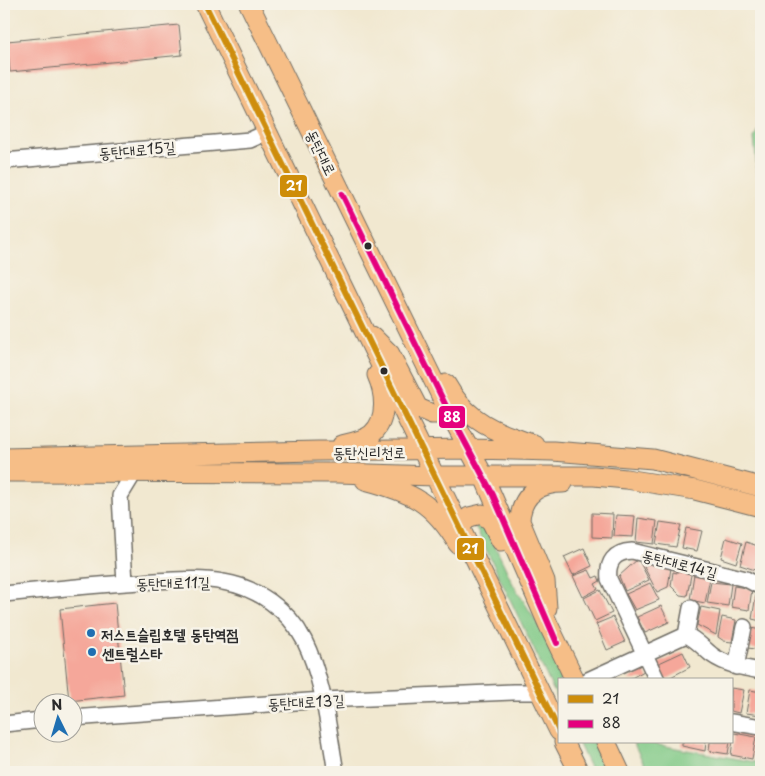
<svg xmlns="http://www.w3.org/2000/svg" width="765" height="776" font-family="'Playpen Sans','Poor Story',sans-serif">
	<style>
		.green { fill: #80c986; stroke: #567a58 }
		.building { fill: #f5a79a }
		.lines { fill: none; stroke-linecap: round; stroke-linejoin: round }
		.minor-casing { stroke: #706d65; stroke-width: 18 }
		.major-casing { stroke: #706d65; stroke-width: 21 }
		.minor { stroke: #fff; stroke-width: 15 }
		.major { stroke: #f6be87; stroke-width: 19 }
		.bus-1-casing { stroke: #f7f3e8; stroke-width: 10 }
		.bus-2-casing { stroke: #f7f3e8; stroke-width: 10 }
		.bus-1 { stroke: #ce8d09; stroke-width: 6 }
		.bus-2 { stroke: #e5007d; stroke-width: 6 }
		.bus-dot { fill: #2b2b2b; stroke: #f7f3e8; stroke-width: 2 }
		.poi-dot { fill: #1f6fb2; stroke: #f7f3e8; stroke-width: 2 }
		.labels { text-anchor: middle; dominant-baseline: central; stroke-width: 5; stroke-linejoin: round; paint-order: stroke }
		.street-label { font-size: 15px; fill: #2b2b2b; stroke: #f7f3e8 }
		.poi-label { font-size: 15px; font-weight: bold; fill: #2b2b2b; stroke: #f7f3e8; text-anchor: start }
		.line-badge { stroke: #f7f3e8; stroke-width: 2 }
		.badge-label { font-size: 14px; text-anchor: middle; font-weight: bold; fill: #fff }
	</style>
	<rect width="100%" height="100%" fill="#f7f3e8"/>
	<filter id="ink" filterUnits="userSpaceOnUse"><feTurbulence type="fractalNoise" baseFrequency=".02" numOctaves="2"/><feDisplacementMap in="SourceGraphic" scale="10" xChannelSelector="R" yChannelSelector="G"/><feConvolveMatrix kernelMatrix="1 2 1 2 8 2 1 2 1" color-interpolation-filters="sRGB"/></filter>
	<filter id="wash" filterUnits="userSpaceOnUse"><feTurbulence type="fractalNoise" baseFrequency=".0096" numOctaves="4" result="noise"/><feDisplacementMap in="SourceGraphic" scale="20" xChannelSelector="R" yChannelSelector="G"/><feGaussianBlur stdDeviation="1.12" result="paint"/><feColorMatrix in="noise" values="0 0 0 0 0 0 0 0 0 0 0 0 0 0 0 0 0 1.4 0 .05"/><feComposite in="paint" operator="in"/></filter>
	<g filter="url(#wash)">
		<rect width="100%" height="100%" fill="#f1e8d0"/>
		<path class="green" d="M761,123v89l-7,-74z
			M475,526h7l6,5 25,53 26,42 25,54h-5v22z
			M578,742h16l11,24 -3,5 -10,1z
			M633,742h9l119,21v9h-113z"/>
		<g id="blocks">
			<path class="building" d="M179,25l3,30 -172,17 -3,-31z
				M592,513l21,1 -1,24 -20,-1z
				M616,515l19,1 -2,21 -19,-1z
				M638,518l19,3 -3,23 -18,-2z
				M660,522l21,3 -5,22 -20,-3z
				M686,528l16,3 -5,20 -15,-3z
				M726,538l16,5 -6,20 -15,-5z
				M746,542l15,5v13l-3,11 -18,-6z
				M584,548l8,18 -19,9 -9,-18z
				M638,559l11,21 -24,11 -6,-15z
				M649,563l22,5 -3,19 -11,5 -13,-25z
				M677,567l15,3 -5,26 -7,-1 -9,-9 2,-14 4,1z
				M589,570l4,8 5,-2 2,5 -5,3 3,5 -15,8 -10,-21z
				M694,574l16,4 -5,25 -15,-3z
				M711,582l20,2 -3,22 -21,-3z
				M650,583l9,17 -24,10 -9,-16z
				M734,586l18,3 -3,21 -18,-3z
				M600,590l12,23 -17,8 -11,-23z
				M756,595l5,1v25l-9,-2z
				M115,603l9,92 -55,6 -9,-92z
				M661,606l8,16 -24,11 -8,-16z
				M701,607l19,4 -4,24 -19,-10z
				M613,617l12,25 -18,8 -11,-26z
				M722,617l14,3 -4,22 -8,-1 -6,-4z
				M751,628l10,2v20l-13,-2z
				M683,652l7,15 -25,13 -8,-16z
				M644,671l4,9h-20z
				M731,688l13,2 -5,23 -8,-2z
				M750,690l11,2v23l-15,-2z
				M734,733l22,4 -4,22 -21,-4z
				M682,742h24l-1,9 -23,-5z
				M710,742h20l-2,12 -19,-3z"/>
		</g>
	</g>
	<g filter="url(#ink)">
		<use href="#blocks" fill-opacity="0" stroke="#706d65" stroke-width="1"/>
		<g class="lines">
			<g class="minor-casing">
				<path id="minor" d="M4,161l246,-21 18,-8
					M125,583l-5,-87 14,-23
					M4,594c50,-5 101,-10 151,-13 23,-1 46,-3 68,1 33,5 66,28 81,58 20,40 24,88 32,132
					M686,635l5,-27
					M736,667l8,-40
					M588,680l98,-45c10,4 17,13 26,20 14,10 32,13 49,16
					M657,680l-48,-101c-2,-17 5,-27 23,-28l114,28 15,8
					M72,718l251,-18 190,-8h27
					M731,722l30,5
					M4,724l38,-4"/>
			</g>
			<g class="major-casing">
				<path id="major" d="M205,4l354,727
					M249,4l198,404 36,67 65,149 27,56
					M372,336l18,18 28,54 14,6h10l5,-6
					M446,384c16,29 39,44 69,54 6,2 13,5 19,6
					M342,445c9,-2 23,-5 30,-11 16,-15 13,-41 5,-59
					M4,458l314,-7 151,-2 84,2 100,8 108,28
					M4,472l333,1 98,3h159l32,3 69,11 66,17
					M365,480c46,12 68,22 93,64
					M460,527l9,-10 13,-3 9,7 10,20
					M547,608l-2,-27 -25,-60c1,-26 18,-38 43,-38
					M564,742l15,30
					M606,742l14,30"/>
			</g>
			<use href="#minor" class="minor"/>
			<use href="#major" class="major"/>
			<g class="bus-1-casing">
				<path id="bus-1" d="M205,4l354,727"/>
			</g>
			<g class="bus-2-casing">
				<path id="bus-2" d="M342,194l105,214 46,87 64,148"/>
			</g>
			<use href="#bus-1" class="bus-1"/>
			<use href="#bus-2" class="bus-2"/>
		</g>
	</g>
	<g class="bus-dot">
		<circle cx="368" cy="246" r="4.5"/>
		<circle cx="384" cy="371" r="4.5"/>
	</g>
	<g class="poi-dot">
		<circle cx="91" cy="633" r="5"/>
		<circle cx="92" cy="652" r="5"/>
	</g>
	<g class="labels">
		<g class="street-label">
			<text transform="translate(137 149) rotate(-5)">동탄대로15길</text>
			<text transform="translate(322 152) rotate(64)">동탄대로</text>
			<text x="369" y="451">동탄신리천로</text>
			<text transform="translate(680 563) rotate(14)">동탄대로14길</text>
			<text transform="translate(173 582) rotate(-1)">동탄대로11길</text>
			<text transform="translate(306 701) rotate(-3)">동탄대로13길</text>
		</g>
		<g class="poi-label">
			<text x="101" y="633">저스트슬립호텔 동탄역점</text>
			<text x="102" y="652">센트럴스타</text>
		</g>
	</g>
	<g class="line-badge">
		<rect x="279" y="174" width="29" height="24" rx="5" fill="#ce8d09"/>
		<rect x="438" y="405" width="28" height="24" rx="5" fill="#e5007d"/>
		<rect x="456" y="537" width="29" height="24" rx="5" fill="#ce8d09"/>
	</g>
	<g class="badge-label">
		<text x="294" y="191">21</text>
		<text x="452" y="422">88</text>
		<text x="470" y="554">21</text>
	</g>
	<rect width="765" height="776" fill="none" stroke="#f7f3e8" stroke-width="20"/>
	<rect x="558" y="678" width="175" height="65" fill="#f7f3e8" stroke="#a5a39c"/>
	<rect x="568" y="695" width="25" height="8" fill="#ce8d09" stroke="#a5a39c"/>
	<text x="602" y="704" font-size="15" fill="#2b2b2b">21</text>
	<rect x="568" y="720" width="25" height="8" fill="#e5007d" stroke="#a5a39c"/>
	<text x="602" y="728" font-size="15" fill="#2b2b2b">88</text>
	<g transform="translate(58 718) rotate(355)"><circle r="24" fill="#f7f3e8" stroke="#a5a39c"/>
	<path d="M0-4L9 19L0 12L-9 19Z" fill="#1f6fb2"/>
	<text y="-8" font-size="14" font-weight="bold" text-anchor="middle" fill="#2b2b2b">N</text>
	</g>
</svg>
